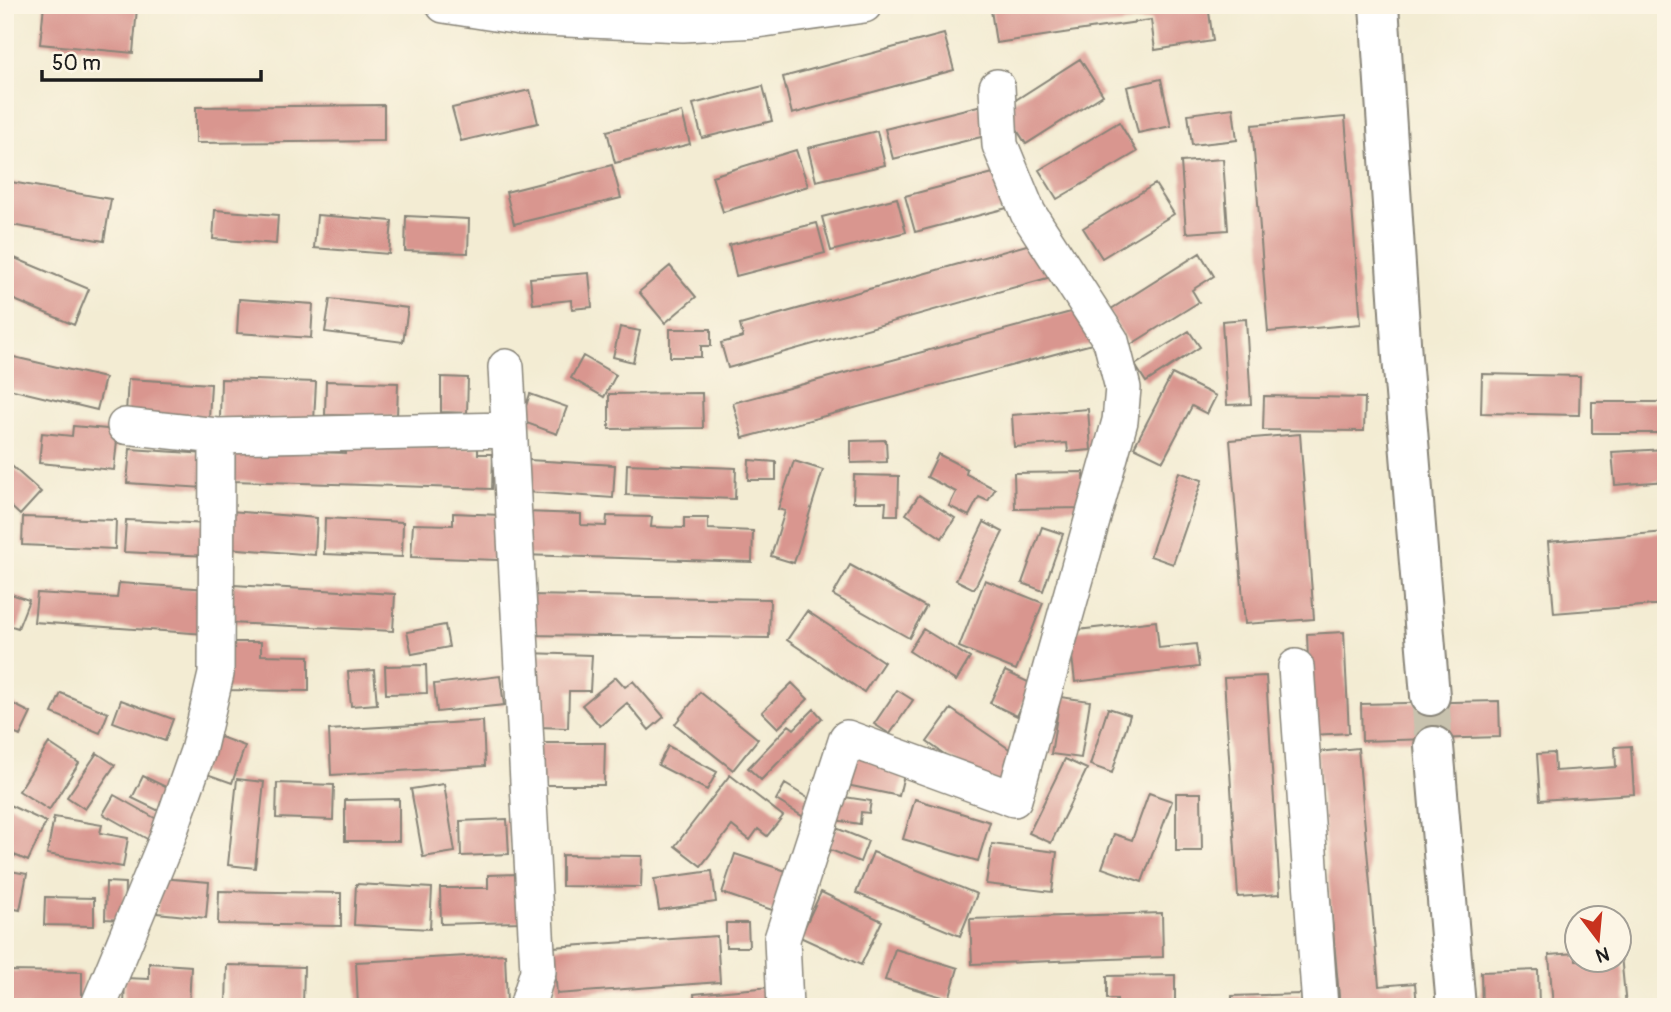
<svg xmlns="http://www.w3.org/2000/svg" width="1671" height="1012" font-family="Pangolin,sans-serif">
	<style>
		.building { fill: #d9968f }
		.lines { fill: none; stroke-linecap: round; stroke-linejoin: round }
		.secondary-tunnel { stroke: #c8c2ae; stroke-width: 38; stroke-dasharray: 38 19; stroke-linecap: butt }
		.street-casing { stroke: #888478; stroke-width: 38 }
		.secondary-casing { stroke: #888478; stroke-width: 42 }
		.street { stroke: #fff; stroke-width: 35 }
		.secondary { stroke: #fff; stroke-width: 38 }
	</style>
	<rect width="100%" height="100%" fill="#fcf5e5"/>
	<filter id="ink" filterUnits="userSpaceOnUse"><feTurbulence type="fractalNoise" baseFrequency=".0143" numOctaves="2"/><feDisplacementMap in="SourceGraphic" scale="14" xChannelSelector="R" yChannelSelector="G"/><feConvolveMatrix kernelMatrix="1 2 1 2 8 2 1 2 1" color-interpolation-filters="sRGB"/></filter>
	<filter id="wash" filterUnits="userSpaceOnUse"><feTurbulence type="fractalNoise" baseFrequency=".00686" numOctaves="4" result="noise"/><feDisplacementMap in="SourceGraphic" scale="28" xChannelSelector="R" yChannelSelector="G"/><feGaussianBlur stdDeviation="1.57" result="paint"/><feColorMatrix in="noise" values="0 0 0 0 0 0 0 0 0 0 0 0 0 0 0 0 0 1.4 0 .05"/><feComposite in="paint" operator="in"/></filter>
	<g filter="url(#wash)">
		<rect width="100%" height="100%" fill="#f3ecd3"/>
		<g id="blocks">
			<path class="building" d="M44,5h59l34,3 -4,45 -93,-9z
				M1021,5h187l5,36 -58,9 -4,-30 -155,23 -5,-33z
				M944,34l10,36 -162,44 -9,-37z
				M1080,59l23,36 -77,49 -23,-36z
				M1161,79l10,47 -33,7 -11,-46z
				M763,86l9,35 -70,17 -9,-34z
				M530,90l8,33 -77,18 -9,-33z
				M384,105v36l-188,2v-36z
				M982,105l7,30 -96,24 -8,-30z
				M1233,108l4,32 -45,5 -4,-31z
				M682,112l8,32 -75,19 -8,-32z
				M1345,117l16,207 -93,8 -16,-207z
				M1119,122l18,30 -80,47 -18,-29z
				M877,131l8,34 -69,16 -8,-33z
				M796,150l12,36 -85,26 -11,-36z
				M1223,159l5,71 -42,3 -5,-71z
				M612,165l9,33 -107,26 -8,-32z
				M997,172l10,36 -92,24 -10,-36z
				M5,181l106,18 -7,42 -99,-17z
				M1155,184l19,30 -72,44 -19,-30z
				M897,198l9,34 -75,19 -9,-34z
				M215,210l63,5 -2,29 -63,-5z
				M317,215l75,6 -3,33 -75,-6z
				M406,216l63,3 -1,34 -63,-2z
				M817,223l8,30 -89,23 -7,-31z
				M1041,241l10,36 -323,91 -7,-25 22,-6 -3,-12z
				M1200,253l14,23 -22,14 7,12 -69,43 -22,-34z
				M5,254l84,35 -15,36 -69,-29z
				M670,266l26,31 -31,26 -26,-31z
				M589,273l3,34 -20,2 -1,-9 -38,4 -3,-26z
				M239,299l74,5 -2,34 -74,-5z
				M330,299l78,9 -5,34 -78,-10z
				M1082,309l10,35 -349,94 -10,-35z
				M1246,319l5,85 -24,1 -5,-84z
				M620,327l20,4 -7,31 -20,-5z
				M670,329h41v17h-10v11h-31z
				M1189,331l11,16 -54,35 -11,-17z
				M5,355l100,23 -8,32 -92,-22z
				M583,356l33,19 -12,22 -33,-19z
				M1172,374l44,22 -9,18 -15,-8 -29,55 -29,-14z
				M1482,374l98,2 -1,39 -98,-2z
				M441,377l27,1 -1,35 -26,-1z
				M128,379l83,5 -2,35 -83,-6z
				M221,379l95,3 -2,39 -94,-2z
				M326,381l72,2 -1,34 -72,-2z
				M702,393l1,35 -94,1v-35z
				M530,394l37,13 -10,27 -36,-13z
				M1264,396l101,2 -1,33 -101,-1z
				M1592,402h74v31h-74z
				M1088,409l3,41 -23,2 -1,-9 -53,4 -2,-32z
				M73,426l45,4 -4,40 -75,-7 3,-30 30,3z
				M1300,434l14,185 -69,5 -15,-184z
				M886,440l1,22 -36,1v-22z
				M346,444l132,4v6h15l-1,35 -258,-8 1,-31 111,3z
				M130,449l77,5 -3,34 -77,-5z
				M1666,449v32l-51,4 -3,-33z
				M938,454l29,15 -1,5 29,15 -7,12 -9,-4 -10,19 -20,-10 7,-14 -29,-15z
				M5,460l36,32 -21,23 -15,-14z
				M528,460l87,5 -2,33 -87,-6z
				M749,460l27,2v18h-28z
				M794,461l29,9 -29,93 -23,-7 14,-45 -7,-2z
				M627,464l109,4 -1,31 -109,-4z
				M1084,472l1,36 -70,1 -1,-36z
				M1179,472l23,8 -29,84 -23,-8z
				M854,475l45,1 -1,39h-13l1,-13h-33z
				M919,495l36,23 -13,20 -36,-24z
				M230,511l87,7 -2,37 -88,-7z
				M524,512l57,2v11l25,1 1,-10 45,1 -1,10 33,1v-10h24v11l45,2 -1,31 -230,-7z
				M453,513l47,2 -2,45 -87,-3 2,-33 40,1z
				M23,517l93,3 -1,29 -93,-4z
				M325,518l78,4 -1,35 -78,-3z
				M126,520l84,4 -1,32 -85,-4z
				M984,522l19,10 -29,57 -18,-9z
				M1042,527l21,7 -20,57 -21,-8z
				M1666,532v72l-112,9 -6,-71z
				M850,565l76,42 -17,31 -76,-43z
				M985,580l58,23 -27,67 -57,-23z
				M119,583l90,6 -3,45 -172,-12 3,-29 80,5z
				M233,585l162,9 -2,37 -162,-8z
				M5,592l24,8 -11,28 -13,-4z
				M525,595l245,4 -1,39 -244,-3z
				M807,611l77,51 -20,30 -77,-52z
				M1156,621l3,27 37,-4 3,23 -124,15 -6,-51z
				M445,625l4,22 -37,7 -5,-22z
				M923,629l47,29 -14,23 -47,-30z
				M1344,632l5,101 -38,2 -4,-101z
				M223,642h38v13l48,1v35l-87,-1z
				M527,653l65,2 -2,36h-21l-1,37 -30,-1z
				M426,665l1,28 -41,1 -1,-28z
				M374,670l3,34 -26,2 -3,-34z
				M1005,671l27,13 -15,32 -27,-13z
				M500,676l4,29 -67,7 -3,-28z
				M1266,676l14,218 -42,3 -14,-219z
				M616,677l9,10 8,-6 31,36 -15,13 -22,-27 -27,23 -18,-21z
				M792,683l16,16 -30,29 -16,-16z
				M897,690l16,10 -23,34 -16,-10z
				M700,692l58,47 -25,31 -58,-46z
				M61,693l47,20 -8,20 -48,-20z
				M1060,697l30,4 -9,57 -30,-4z
				M5,700l26,13 -11,23 -15,-7z
				M121,700l52,19 -8,22 -52,-19z
				M1499,701l1,36 -138,4 -1,-37z
				M1108,708l22,7 -18,58 -22,-8z
				M814,709l8,9 -61,62 -13,-12 41,-43 5,4z
				M951,709l67,46 -24,34 -67,-47z
				M483,721l2,45 -154,9 -2,-45z
				M215,735l30,11 -13,37 -31,-11z
				M49,743l30,20 -30,47 -30,-19z
				M538,743h67l-1,42h-66z
				M668,746l49,26 -10,18 -49,-25z
				M1631,746l3,48 -94,6 -3,-46 17,-1 1,18 61,-4 -1,-20z
				M1358,748l21,238 36,-3 2,24h-77l-23,-255z
				M97,753l18,12 -30,44 -18,-12z
				M849,753l57,13 -7,30 -57,-12z
				M1065,759l22,10 -36,74 -22,-10z
				M730,775l53,41 -16,20 -9,-7 -8,11 -18,-14 -31,40 -26,-20z
				M143,776l29,14 -11,22 -29,-14z
				M237,779l27,3 -9,86 -27,-3z
				M277,783l57,2 -1,35 -57,-2z
				M444,784l11,68 -32,5 -12,-68z
				M785,784l31,19 -9,16 -31,-19z
				M1149,793l23,8 -30,81 -40,-14 12,-34 18,6z
				M1176,793h25l1,58h-26z
				M114,795l46,26 -11,19 -46,-26z
				M838,796l33,5 -2,12 -8,-1 -1,12 -26,-4z
				M399,799v42h-54v-41z
				M915,799l75,23 -12,39 -75,-22z
				M5,803l41,19 -18,39 -23,-10z
				M54,817l48,8 -2,8 28,5 -5,29 -76,-13z
				M507,819l2,35 -48,2 -1,-35z
				M836,828l32,13 -8,21 -32,-13z
				M992,844l65,8 -5,40 -66,-8z
				M873,852l104,42 -17,42 -104,-43z
				M735,854l54,18 -14,39 -53,-18z
				M562,855l80,1 -1,31 -79,-1z
				M5,870l22,4 -7,36 -15,-3z
				M712,871l4,31 -57,8 -5,-31z
				M520,874l1,48 -80,2 -1,-36h48v-13z
				M160,878l49,4 -3,36 -49,-5z
				M106,882l19,1 -1,37 -19,-1z
				M356,884l76,4 -2,41 -76,-4z
				M219,891l122,2v33l-123,-2z
				M821,892l61,29 -21,44 -61,-28z
				M45,897l49,1v28l-50,-1z
				M1162,913l1,44 -191,7 -2,-45z
				M726,923h22l1,24h-23z
				M717,936l3,46 -163,12 -4,-47z
				M1618,945h2l6,62h-73l-4,-52 27,-2v7h42z
				M895,949l63,19 -9,31 -64,-19z
				M505,954l2,50 -149,3 -2,-45z
				M149,963l42,3 -2,41h-65l1,-29 24,1z
				M227,965l77,2 -1,40h-77z
				M1538,970l1,37h-57l-1,-35z
				M5,971l77,1v35h-77z
				M1175,975v32h-58v-8h-10v-23z
				M771,987l2,20h-78l-1,-13z
				M1301,994l1,13h-70v-11z
				M1098,1003l1,4h-36v-2z"/>
		</g>
	</g>
	<g filter="url(#ink)">
		<use href="#blocks" fill-opacity="0" stroke="#888478" stroke-width="2"/>
		<g class="lines">
			<path class="secondary-tunnel" d="M1430,696l4,50"/>
			<g class="street-casing">
				<path id="street" d="M444,5l76,12 163,7 74,-4 107,-15
					M506,367l32,604 -11,36
					M125,426l92,10 292,-6
					M1296,667l24,340
					M98,1007l69,-168 31,-88 18,-77 1,-238
					M785,1007l-3,-68 65,-201 167,61 106,-378 3,-33 -12,-47 -83,-128 -28,-68 -3,-58"/>
			</g>
			<g class="secondary-casing">
				<path id="secondary" d="M1379,5l23,352 28,339
					M1434,746l22,261"/>
			</g>
			<use href="#street" class="street"/>
			<use href="#secondary" class="secondary"/>
		</g>
	</g>
	<rect width="1671" height="1012" fill="none" stroke="#fcf5e5" stroke-width="28"/>
	<g transform="translate(1598 939) rotate(164)"><circle r="33" fill="#fcf5e5" stroke="#a29e95" stroke-width="2"/>
	<path d="M0-5L12 26L0 18L-12 26Z" fill="#c8321e"/>
	<text y="-10" font-size="19" font-weight="bold" text-anchor="middle" fill="#1c1c1c">N</text>
	</g>
	<path d="M42 70v10h219v-10" fill="none" stroke="#1c1c1c" stroke-width="3.5"/>
	<text x="52" y="70" font-size="21" fill="#1c1c1c" stroke="#fcf5e5" stroke-width="5" paint-order="stroke">50 m</text>
</svg>
